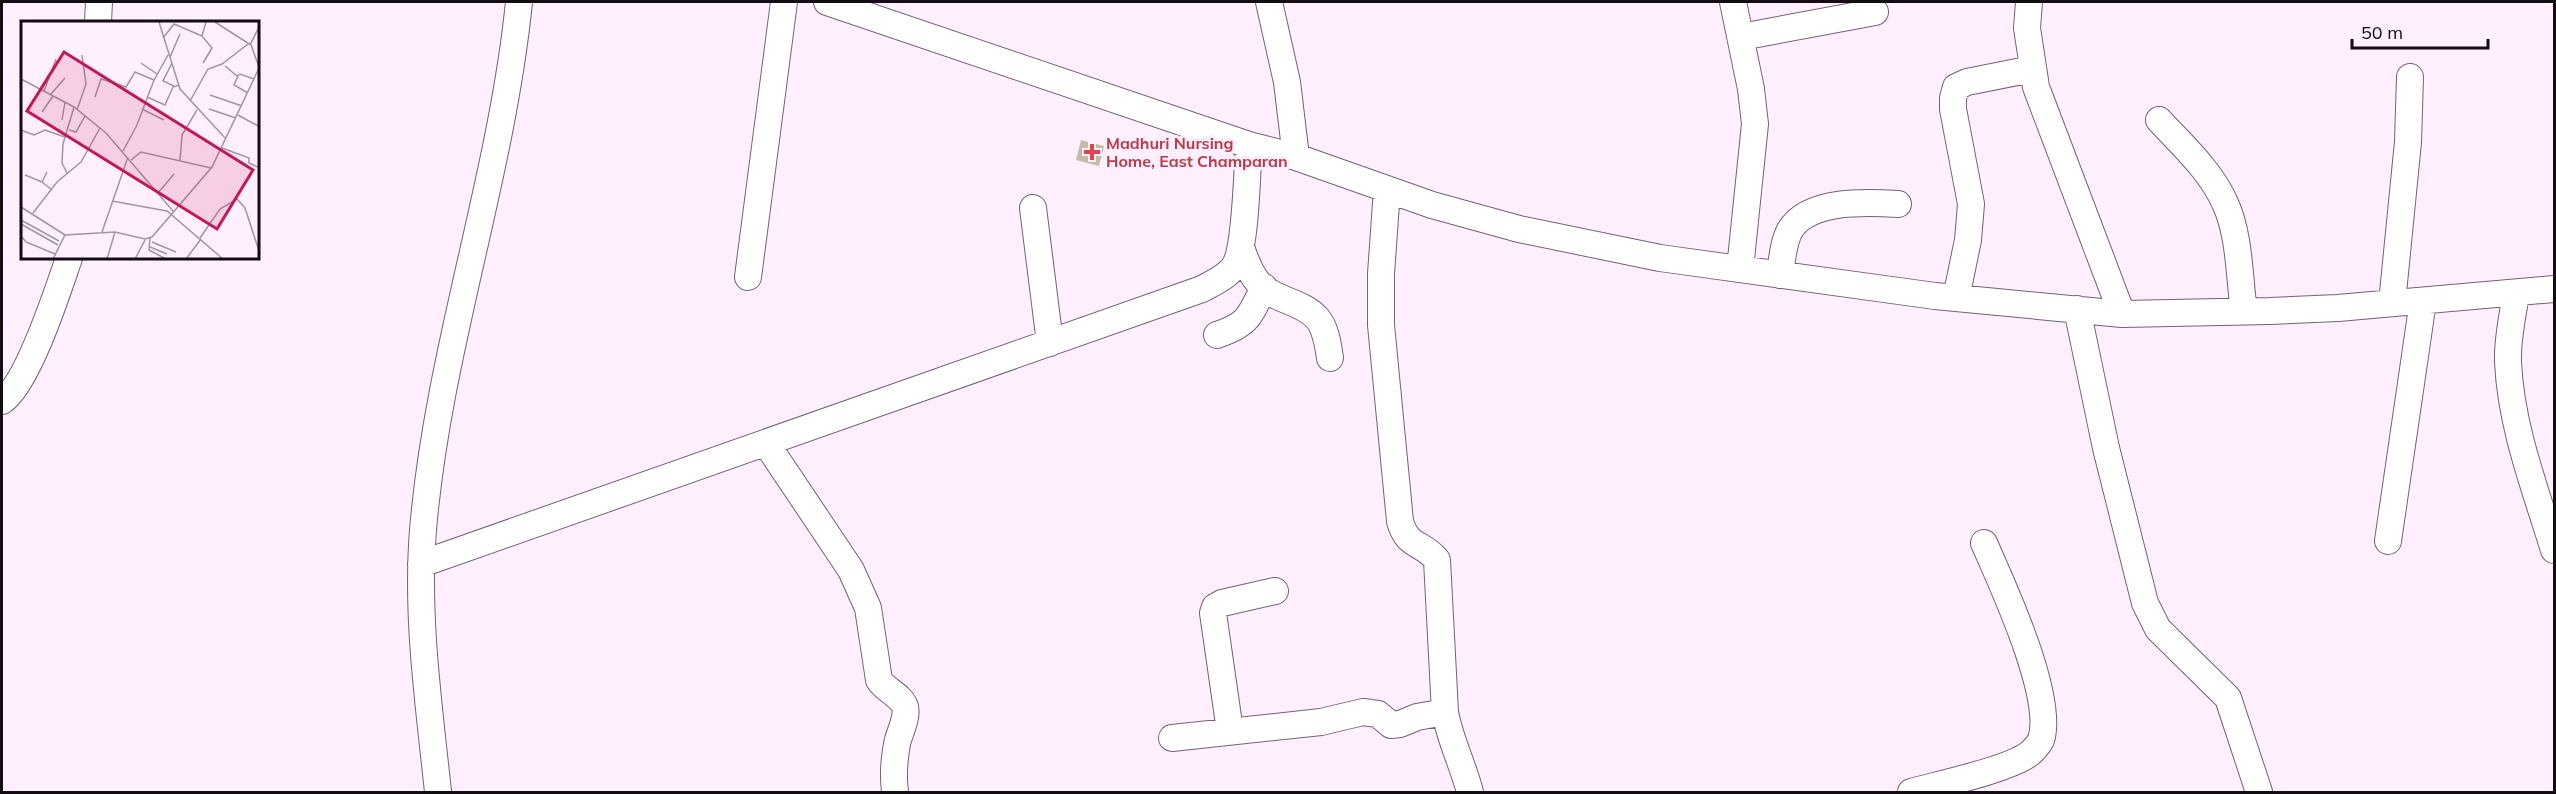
<svg xmlns="http://www.w3.org/2000/svg" width="2556" height="794" font-family="Mulish,sans-serif">
	<style>
		.building { fill: #c8b9a4 }
		.lines { fill: none; stroke-linecap: round; stroke-linejoin: round }
		.minor-casing { stroke: #736273; stroke-width: 28 }
		.minor { stroke: #fff; stroke-width: 26 }
		.health-dot { fill: #e0444e; stroke: #ffefff; stroke-width: 2 }
		.labels { text-anchor: middle; dominant-baseline: central; stroke-width: 6; stroke-linejoin: round; paint-order: stroke }
		.health-label { font-size: 16px; font-weight: bold; fill: #be3a42; stroke: #ffefff; text-anchor: start }
		.inset-road { fill: none; stroke: #a195a1; stroke-width: 1.5 }
		.view { fill: #c2185b; fill-opacity: 0.15; stroke: #c2185b; stroke-width: 3 }
		.inset-edge { fill: none; stroke: #130d13; stroke-width: 3 }
	</style>
	<rect width="100%" height="100%" fill="#ffefff"/>
	<path class="building" d="M1081,140l23,6 -5,20 -23,-6z"/>
	<g class="lines">
		<g class="minor-casing">
			<path id="minor" d="M827,2l422,143 47,12 136,48 87,24 141,29 275,38 187,18 148,-3 68,-3 216,-19
				M1269,2l18,80 9,75
				M1733,2l18,87 4,35 -15,145
				M2029,2l-2,26 9,59 86,227
				M98,22l1,-20
				M1741,37l134,-25
				M2159,120c23,25 52,51 66,83 15,32 14,74 19,108
				M1387,189l-6,85v51l19,196c7,27 23,21 37,39l8,152c5,28 18,53 25,80
				M1033,208l17,135
				M1241,247c4,12 8,24 16,34 15,20 44,19 60,37 9,10 11,27 13,40
				M1780,275c2,-15 3,-32 10,-45 19,-31 77,-28 108,-26
				M748,277l36,-275
				M2516,293c-3,22 -9,46 -8,69 3,65 27,126 46,188
				M1956,298l12,-58 3,-36 -18,-95v-11l3,-11 11,-5 65,-13
				M2392,303l16,-161 2,-65
				M2077,309l29,139 39,155 13,26 70,69 31,94
				M1217,335c32,-11 32,-18 47,-48
				M2,401c26,-17 56,-111 67,-143
				M766,443l85,127 17,38 11,72c6,10 22,15 26,27 3,11 -6,26 -8,37 -3,16 -4,32 -2,48
				M2388,541l35,-240
				M421,564l781,-275c11,-6 27,-13 33,-24 11,-18 12,-96 14,-120
				M1230,731l-17,-118 2,-6 7,-4 53,-12
				M1172,738l149,-16 42,-10 15,2 13,11 9,-1 17,-7 28,-5
				M438,792c-9,-87 -22,-174 -15,-262 15,-179 78,-350 96,-528
				M1911,792c29,-8 96,-22 118,-38 4,-3 10,-10 12,-14 14,-43 -39,-156 -57,-197"/>
		</g>
		<use href="#minor" class="minor"/>
	</g>
	<path class="health-dot" d="M1089 143h6v6h6v6h-6v6h-6v-6h-6v-6h6z"/>
	<g class="labels">
		<g class="health-label">
			<text x="1106" y="143">Madhuri Nursing<tspan x="1106" dy="18">Home, East Champaran</tspan></text>
		</g>
	</g>
	<g transform="translate(21 21)">
		<rect width="238" height="238" fill="#ffefff"/>
		<path class="inset-road" d="M138,1l21,67 46,50M194,1l36,23 8,22M142,17l11,-14 28,12M229,24l10,-20M149,36l10,-23M120,42l16,11M151,42l-9,18 11,5M182,42l9,-15 -10,-12 4,-14M204,45l12,10 3,-2 14,5M217,55l-4,9 14,8M0,58l53,28 32,26 67,78M23,70l12,-32M30,73l14,-16M189,74l32,11M74,76l6,-18 25,8 9,-15 19,8 14,-25M126,76l18,8 8,-18 6,-2M169,80l18,-32 14,-5 26,-20M121,88l22,11M188,88l27,9M56,89l9,-26 -4,-29M21,91l11,-16M217,94l22,12M41,99l3,-18M0,109l13,5 11,-5 20,7M48,109l7,2 9,-16M201,127l27,10v5l11,5M102,130l14,-26 17,-45M110,139l10,-8 70,16M159,140l2,-26 15,-25M26,151l-5,10 9,7M46,152l-5,-10 1,-19 11,-37M4,154l17,7M137,172l16,-19M91,180l55,10 56,48M0,186l44,28M12,192l24,-31 24,-20 19,-34M0,199l38,21M0,203l37,21M81,211l26,-75M0,215l5,6 29,12M129,217l-1,12 17,9M179,217l20,-29 17,-10 8,9 15,46M131,221l24,10M129,226l17,7M32,238l12,-24 50,-3 30,7 7,-2 60,-70 48,-101M86,238l8,-27M114,238l10,-19M165,238l15,-20"/>
		<path class="view" d="M43,31l189,118 -36,59 -190,-118z"/>
		<rect width="238" height="238" class="inset-edge"/>
	</g>
	<rect width="2556" height="794" fill="none" stroke="#130d13" stroke-width="6"/>
	<path d="M2352 39v9h136v-9" fill="none" stroke="#130d13" stroke-width="3"/>
	<text x="2361" y="39" font-size="18" fill="#130d13" stroke="#ffefff" stroke-width="4.5" paint-order="stroke">50 m</text>
</svg>
